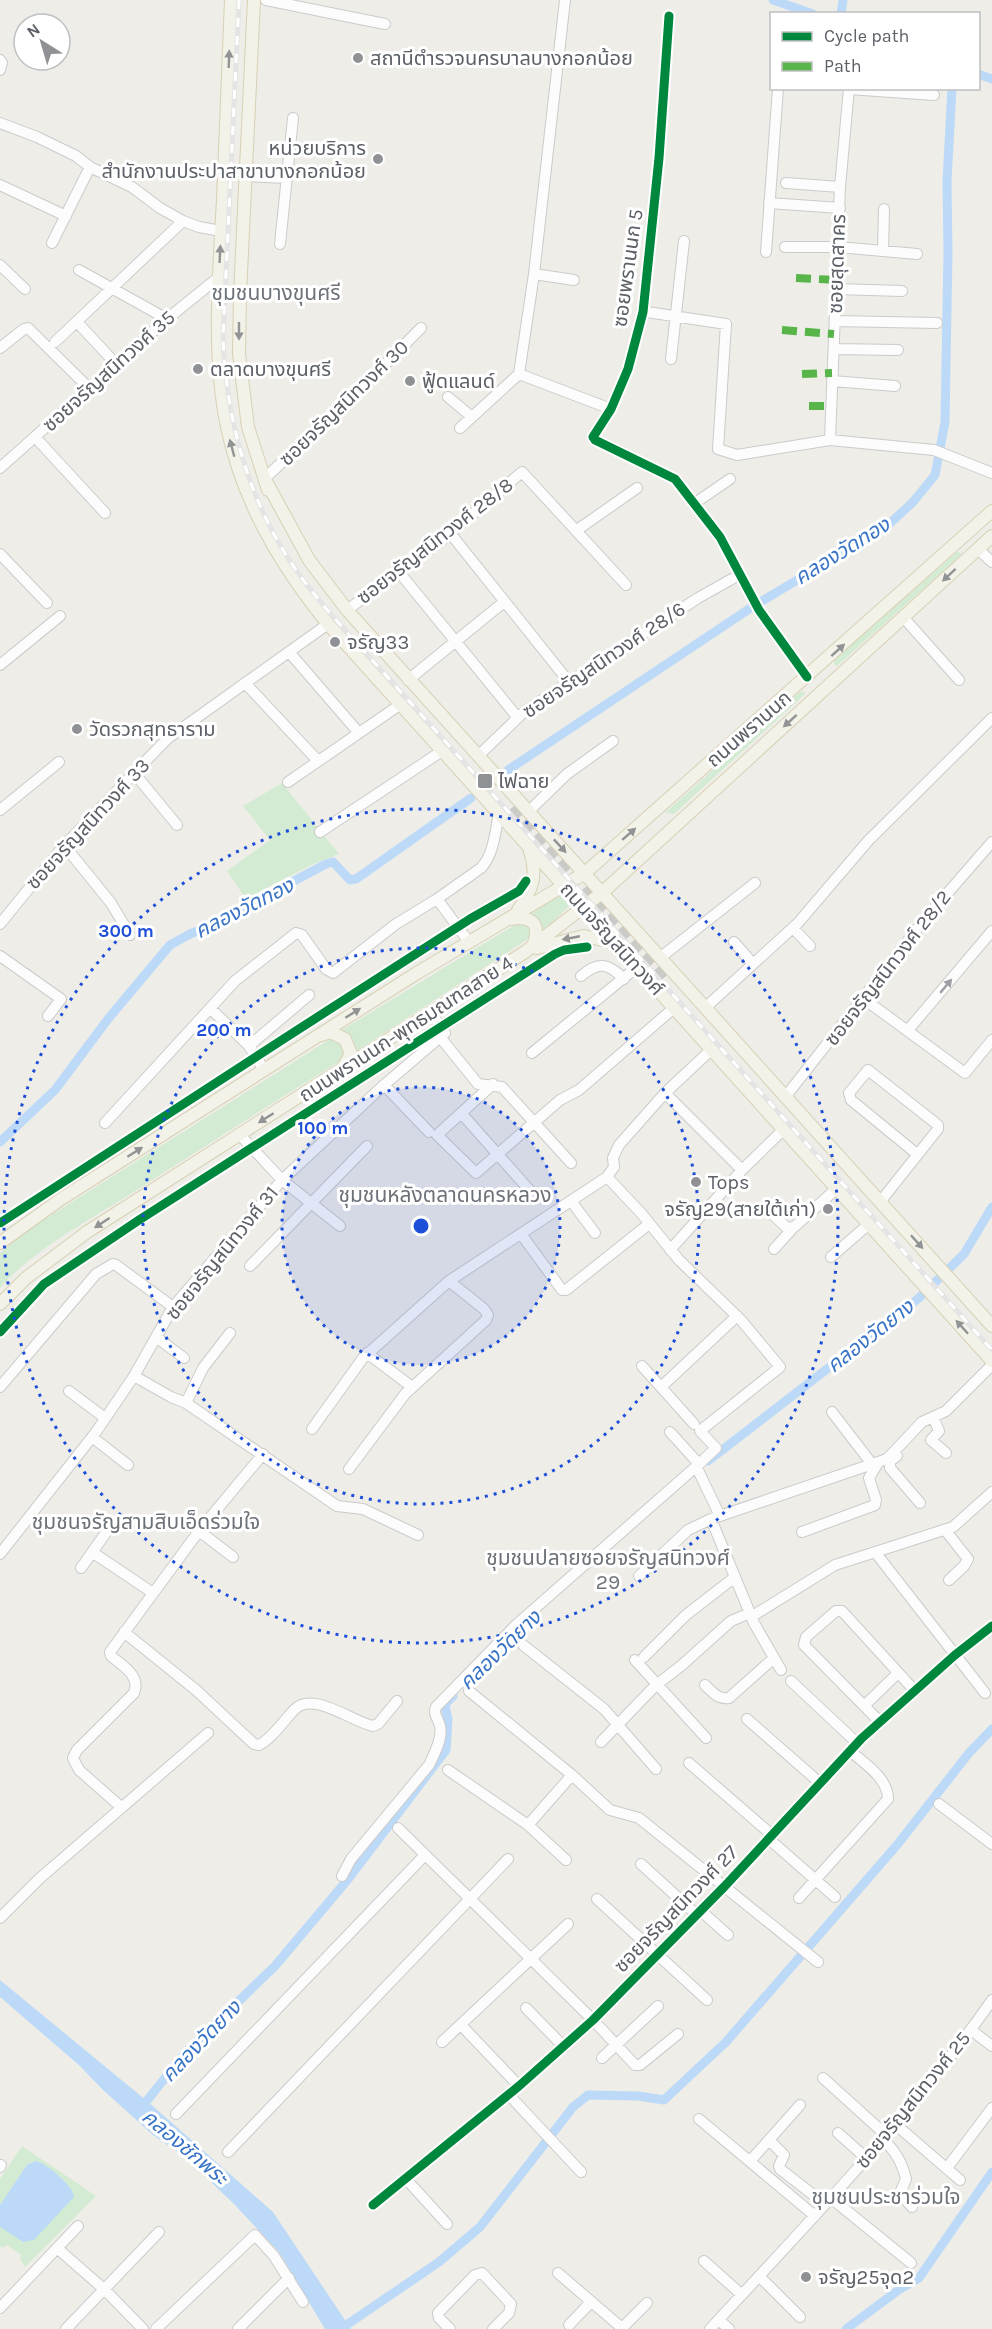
<svg xmlns="http://www.w3.org/2000/svg" width="992" height="2329" font-family="Karla,'Noto Sans Thai',sans-serif">
	<style>
		.green { fill: #d4ebd3 }
		.water { fill: #bcdaf8 }
		.lines { fill: none; stroke-linecap: round; stroke-linejoin: round }
		.canal { stroke: #bcdaf8; stroke-width: 9 }
		.major-tunnel { stroke: #cacac8; stroke-width: 12; stroke-dasharray: 12 6; stroke-linecap: butt }
		.minor-casing { stroke: #cacbca; stroke-width: 12 }
		.major-casing { stroke: #d8d0b3; stroke-width: 14 }
		.minor { stroke: #fcfcfc; stroke-width: 10 }
		.major { stroke: #f3f2e8; stroke-width: 12 }
		.rail-casing { stroke: #e5e4e4; stroke-width: 5 }
		.rail { stroke: #fff; stroke-width: 3; stroke-dasharray: 9; stroke-linecap: butt }
		.quiet { stroke: #58b549; stroke-width: 8; stroke-dasharray: 15 8; stroke-linecap: butt }
		.cycleway-casing { stroke: #fff; stroke-width: 13 }
		.cycleway { stroke: #00873e; stroke-width: 9 }
		.oneway { fill: #919394 }
		.oneway2 { fill: #9c9ea3 }
		.ring { fill: none; stroke: #1d4ed8; stroke-width: 3; stroke-dasharray: 3 6 }
		.poi-dot { fill: #8f9194; stroke: #fff; stroke-width: 2 }
		.labels { text-anchor: middle; dominant-baseline: central; stroke-width: 6; stroke-linejoin: round; paint-order: stroke }
		.poi-label { font-size: 20px; fill: #5c6067; stroke: #fff; text-anchor: start }
		.street-label { font-size: 20px; fill: #5c6067; stroke: #fff }
		.neighbourhood-label { font-size: 21px; fill: #6d7279; stroke: #fff }
		.water-label { font-size: 21px; font-style: italic; fill: #3974c6; stroke: #fff }
		.centre { fill: #1d4ed8; stroke: #fff; stroke-width: 3 }
		.ring-label { font-size: 18px; text-anchor: middle; font-weight: bold; fill: #1d4ed8; stroke: #fff; stroke-width: 6; stroke-linejoin: round; paint-order: stroke }
	</style>
	<rect width="100%" height="100%" fill="#eeede8"/>
	<path class="green" d="M957,552l4,1 -1,3 -123,110 -3,-2v-4z
		M803,691l2,3 -131,120 -9,-1 135,-121z
		M282,783l57,71 -28,11 -65,34 -19,-28 43,-31 -27,-34z
		M565,894l7,9 -27,27 -14,-16 29,-19z
		M521,924h7l3,5v8l-176,115 -13,-22 171,-104z
		M332,1038c12,3 14,13 8,23 -71,44 -141,89 -211,134 -43,27 -96,55 -129,93v-35l29,-24z
		M22,2146l74,50 -71,71 -5,-8 1,-4 -14,-10 -4,3 -3,-2v-67z"/>
	<path class="water" d="M0,1980l147,121 126,111 78,117h-26l-46,-77 -45,-48 -49,-47 -32,-22 -50,-45 -23,-24 -80,-69z
		M36,2161c10,2 38,25 38,36l-40,43 -11,2 -23,-15v-22l27,-40z"/>
	<g class="lines">
		<path class="canal" d="M773,0l40,14
			M841,14l2,-14
			M978,74l14,5
			M508,770l244,-163 62,-37 39,-27 34,-17 26,-24 22,-27 10,-53 3,-170 -1,-71 5,-93
			M0,1142l55,-52 53,-71 62,-74 20,-11 43,-17 25,-17 68,-36 7,-2 17,18 6,-1 115,-81
			M708,1461l211,-163 45,-44 28,-47
			M142,2107l42,-53 91,-88 74,-88 97,-128 2,-30 -3,-16 8,-8
			M342,2328l97,-66 41,-35 93,-120 15,-12 50,1 26,4 62,-58 171,-197 72,-92 23,-24
			M846,2329l54,-40 19,-11 73,-106"/>
		<path class="major-tunnel" d="M514,806l155,172"/>
		<g class="minor-casing">
			<path id="minor" d="M266,0l119,24
				M669,16l-10,142 -16,154 -15,57 -17,40 -18,28 2,3 80,39 45,58 39,73 48,67
				M0,60l2,3 -2,7
				M849,89l85,6
				M0,123l37,14 39,19 14,11 42,20 28,21 23,13 16,6 22,4
				M245,176l42,2
				M786,183l54,4
				M0,185l66,31
				M769,203l71,5
				M52,243l38,-76
				M280,244l13,-126
				M785,247h53l79,7
				M883,251l1,-42
				M766,252l12,-164
				M0,265l25,24
				M79,270l88,49
				M534,274l40,6
				M836,289l66,2
				M647,312l79,12 -8,125 19,6 93,-15 104,10 58,23
				M835,321l102,2
				M77,322l39,42
				M55,342l128,-121
				M0,348l24,-19 4,-1 61,60
				M834,349l64,1
				M671,359l13,-118
				M519,374l92,35
				M832,381l63,5
				M448,397l24,20
				M460,428l59,-54 15,-100 31,-274
				M35,437l70,76
				M830,440l10,-253 9,-99
				M0,468l167,-149 52,-42
				M265,478l95,-88 61,-62
				M695,503l35,-24
				M577,530l60,-42
				M450,533l119,149
				M978,549l14,13
				M0,554l47,49
				M399,572l119,146
				M347,610l94,-69 81,-69 104,113
				M903,617l56,63
				M289,652l70,81
				M0,665l60,-49
				M408,680l96,-78
				M245,683l73,78
				M478,756l47,-45 173,-113 41,-23
				M134,773l43,52
				M288,782l113,-78
				M0,810l59,-48
				M528,812l39,-38 46,-33
				M320,832l122,-81
				M64,845l47,58 19,32
				M437,899l32,43
				M0,924l62,-76 105,-109 161,-115
				M793,928l17,18
				M734,942l19,22
				M0,956l61,43 -13,17
				M661,957l94,-74
				M581,976c18,-15 27,-13 43,3
				M864,999l101,74 27,-33
				M706,1007l92,-84 70,-82 124,-123
				M211,1009l38,37 15,24
				M908,1030l84,-99
				M440,1037l38,47 24,3 69,76
				M249,1046l60,-51
				M532,1053l105,-86
				M493,1084l-56,51 39,38 84,-73 19,-10 96,-83
				M384,1085l45,47
				M665,1093l77,77
				M786,1096l139,-177 67,-77
				M462,1114l70,79
				M105,1123l130,-142 61,-48 6,2 24,34 7,4 63,-49 41,-25 44,-31c13,-14 14,-36 18,-54
				M240,1135l42,45 58,46
				M607,1177l34,36 38,47 62,60 39,47 -80,64 16,17 -17,16 -29,-32
				M571,1201l24,32
				M880,1202l58,-73v-4l-70,-55 -19,23 2,7 66,54
				M767,1209l19,18 7,1 43,-39
				M521,1234l41,56h4l83,-66
				M774,1249l19,-21
				M670,1250l72,-80 41,-40
				M831,1257l38,-33
				M250,1266l117,-120
				M156,1337l28,21
				M367,1353l45,34
				M642,1366l52,58
				M134,1376l37,21 15,6 151,103 26,3 55,26
				M0,1387l96,-113 17,-10 3,1 57,42
				M661,1387l76,-71
				M69,1391l36,27
				M186,1403l17,-35 27,-35
				M832,1412l40,52
				M933,1417l6,14 -8,9 15,13
				M312,1429l51,-71 86,-77 158,-104 7,-10 -1,-9 6,-13 46,-52 47,-44
				M92,1437l36,28
				M897,1456l-7,5v7l30,35
				M696,1466l24,50
				M349,1469l56,-75 81,-74 2,-5 -4,-6 -35,-28
				M711,1519l43,104 27,47
				M945,1530l23,29 -4,7 -15,14
				M199,1531l34,26
				M802,1532l73,-27 1,-5 -7,-22 9,-15
				M92,1552l61,41
				M875,1552l110,141
				M0,1554l96,-122 38,-56 39,-69 109,-127 102,-95 61,-52 -14,-20
				M81,1568l31,-44
				M639,1576l49,-46 23,-11 176,-60 35,-37 24,-11 46,-46
				M751,1617l84,-52 118,-38 39,-35
				M124,1632l72,58 58,54 5,1c14,-7 25,-25 36,-36 18,-18 58,13 78,17l5,-2 19,-23
				M523,1645l81,64 52,60
				M644,1657l42,-42 49,-38
				M635,1660l71,78
				M791,1681l66,62
				M705,1685c7,7 14,15 24,13l45,-40
				M469,1691l103,84 38,35 29,8 179,144
				M864,1706l34,-33
				M747,1719l73,64
				M880,1722l-76,-77 2,-8 30,-26h6l73,80
				M601,1742l54,-56 27,-21 49,-44 19,-8
				M689,1763l83,72
				M448,1770l80,55 38,35
				M939,1804l53,40
				M121,1807l-42,-37 -6,-12 4,-8 57,-57c7,-17 -11,-27 -23,-37l-1,-4 89,-121 64,-77
				M528,1825l44,-50
				M398,1828l195,192 42,45h5l38,-31
				M769,1839l66,58
				M641,1864l56,51
				M342,1876l9,-17 78,-94c5,-10 14,-27 11,-39 -2,-8 -7,-11 -4,-19l80,-82 183,-161
				M799,1898l89,-99c0,-21 -23,-35 -38,-48
				M597,1899l110,101
				M701,1911l27,24
				M0,1918l39,-39 169,-146
				M526,2008l38,39
				M461,2025l58,61
				M971,2030l21,16
				M442,2042l126,-118
				M602,2058l56,-52
				M823,2078l63,57
				M508,2094l73,78
				M176,2114l249,-259
				M699,2119l116,97
				M895,2124l65,56
				M838,2133l28,25
				M883,2139c12,12 19,23 23,40l-6,14 12,14
				M769,2140l15,15 -5,11 1,3 45,35
				M228,2152l280,-293
				M752,2159l48,-54
				M0,2167l1,-2
				M947,2168l45,-60
				M406,2179l41,45
				M831,2198l80,65
				M373,2205l146,-119 74,-66 131,-133 138,-149 93,-83 37,-29
				M57,2248l48,42 38,39
				M704,2261l38,34
				M558,2273l64,55
				M759,2276l41,41
				M0,2308l78,-82
				M719,2320l10,9
				M569,2325l22,-23
				M66,2329l93,-97
				M156,2329l99,-94 19,21 29,46
				M238,2329l51,-51
				M450,2329l-11,-11 -1,-5 37,-38 7,-2 29,31 -2,9 -16,16
				M621,2329l26,-26
				M710,2329c98,-106 199,-210 282,-329"/>
		</g>
		<g class="major-casing">
			<path id="major" d="M231,0c-3,67 -5,133 -8,200 -4,73 -11,155 4,227 16,75 53,138 101,197l664,737
				M254,0l-14,294 -1,60 9,73 20,63
				M267,483l42,77 38,50 645,716
				M518,910c14,-19 20,-35 12,-59
				M510,919c23,-3 31,4 23,27
				M537,948l47,-12 32,7
				M321,1035l9,-3 15,7 6,15 -8,13
				M0,1243l61,-44 203,-129 153,-97 168,-100 407,-362
				M0,1304l26,-26 61,-46 438,-280 78,-60 389,-356"/>
		</g>
		<use href="#minor" class="minor"/>
		<use href="#major" class="major"/>
		<g class="rail-casing">
			<path id="rail" d="M239,0l-16,337c3,86 28,174 81,244 24,32 52,61 78,90l610,679"/>
		</g>
		<use href="#rail" class="rail"/>
		<path class="quiet" d="M796,278l41,2
			M782,330l52,4
			M802,374l30,-1
			M809,406h22"/>
		<g class="cycleway-casing">
			<path id="cycleway" d="M669,16l-10,142 -16,154 -15,57 -17,40 -18,28 2,3 80,39 45,58 39,73 48,67
				M0,1223l285,-185 185,-119 49,-28 7,-10
				M0,1332l44,-48 95,-64 416,-266 9,-4 23,-3
				M373,2205l146,-119 74,-66 131,-133 138,-149 93,-83 37,-29"/>
		</g>
		<use href="#cycleway" class="cycleway"/>
	</g>
	<defs><path id="oneway-solid" d="M-6-.8H1V-3.2L6.5 0L1 3.2V.8H-6Z" transform="scale(1.5)"/></defs>
	<g class="oneway">
		<use href="#oneway-solid" transform="translate(229 59) rotate(-88)"/>
		<use href="#oneway-solid" transform="translate(220 254) rotate(-87)"/>
		<use href="#oneway-solid" transform="translate(239 331) rotate(90)"/>
		<use href="#oneway-solid" transform="translate(232 448) rotate(-105)"/>
		<use href="#oneway-solid" transform="translate(949 575) rotate(137)"/>
		<use href="#oneway-solid" transform="translate(838 650) rotate(-42)"/>
		<use href="#oneway-solid" transform="translate(790 721) rotate(138)"/>
		<use href="#oneway-solid" transform="translate(629 834) rotate(-41)"/>
		<use href="#oneway-solid" transform="translate(560 846) rotate(47)"/>
		<use href="#oneway-solid" transform="translate(571 938) rotate(169)"/>
		<use href="#oneway-solid" transform="translate(353 1013) rotate(-32)"/>
		<use href="#oneway-solid" transform="translate(266 1118) rotate(148)"/>
		<use href="#oneway-solid" transform="translate(135 1152) rotate(-32)"/>
		<use href="#oneway-solid" transform="translate(102 1223) rotate(147)"/>
		<use href="#oneway-solid" transform="translate(917 1242) rotate(48)"/>
		<use href="#oneway-solid" transform="translate(962 1327) rotate(-132)"/>
	</g>
	<use class="oneway2" href="#oneway-solid" transform="translate(946 986) rotate(-50)"/>
	<circle cx="421" cy="1226" r="139" fill="#1d4ed8" fill-opacity=".12"/>
	<g class="ring">
		<circle cx="421" cy="1226" r="139"/>
		<circle cx="421" cy="1226" r="278"/>
		<circle cx="421" cy="1226" r="417"/>
	</g>
	<g class="poi-dot">
		<circle cx="358" cy="58" r="6"/>
		<circle cx="378" cy="159" r="6"/>
		<circle cx="198" cy="369" r="6"/>
		<circle cx="410" cy="381" r="6"/>
		<circle cx="335" cy="642" r="6"/>
		<circle cx="77" cy="729" r="6"/>
		<rect x="477" y="773" width="16" height="16" rx="3"/>
		<circle cx="696" cy="1182" r="6"/>
		<circle cx="828" cy="1209" r="6"/>
		<circle cx="806" cy="2277" r="6"/>
	</g>
	<g class="labels">
		<g class="poi-label">
			<text x="370" y="58">สถานีตำรวจนครบาลบางกอกน้อย</text>
			<text x="366" y="148" text-anchor="end">หน่วยบริการ<tspan x="366" dy="23">สำนักงานประปาสาขาบางกอกน้อย</tspan></text>
			<text x="210" y="369">ตลาดบางขุนศรี</text>
			<text x="422" y="381">ฟู้ดแลนด์</text>
			<text x="347" y="642">จรัญ33</text>
			<text x="89" y="729">วัดรวกสุทธาราม</text>
			<text x="498" y="781">ไฟฉาย</text>
			<text x="708" y="1182">Tops</text>
			<text x="816" y="1209" text-anchor="end">จรัญ29(สายใต้เก่า)</text>
			<text x="818" y="2277">จรัญ25จุด2</text>
		</g>
		<g class="street-label">
			<text transform="translate(837 264) rotate(-88)">ซอยสุดสาคร</text>
			<text transform="translate(628 268) rotate(-82)">ซอยพรานนก 5</text>
			<text transform="translate(109 371) rotate(-42)">ซอยจรัญสนิทวงศ์ 35</text>
			<text transform="translate(344 403) rotate(-44)">ซอยจรัญสนิทวงศ์ 30</text>
			<text transform="translate(435 541) rotate(-38)">ซอยจรัญสนิทวงศ์ 28/8</text>
			<text transform="translate(604 660) rotate(-34)">ซอยจรัญสนิทวงศ์ 28/6</text>
			<text transform="translate(749 729) rotate(-41)">ถนนพรานนก</text>
			<text transform="translate(88 824) rotate(-47)">ซอยจรัญสนิทวงศ์ 33</text>
			<text transform="translate(612 939) rotate(48)">ถนนจรัญสนิทวงศ์</text>
			<text transform="translate(888 968) rotate(-52)">ซอยจรัญสนิทวงศ์ 28/2</text>
			<text transform="translate(406 1029) rotate(-33)">ถนนพรานนก-พุทธมณฑลสาย 4</text>
			<text transform="translate(222 1253) rotate(-51)">ซอยจรัญสนิทวงศ์ 31</text>
			<text transform="translate(676 1909) rotate(-46)">ซอยจรัญสนิทวงศ์ 27</text>
			<text transform="translate(913 2100) rotate(-51)">ซอยจรัญสนิทวงศ์ 25</text>
		</g>
		<g class="neighbourhood-label">
			<text x="276" y="293">ชุมชนบางขุนศรี</text>
			<text x="445" y="1195">ชุมชนหลังตลาดนครหลวง</text>
			<text x="146" y="1522">ชุมชนจรัญสามสิบเอ็ดร่วมใจ</text>
			<text x="608" y="1558">ชุมชนปลายซอยจรัญสนิทวงศ์<tspan x="608" dy="24">29</tspan></text>
			<text x="886" y="2197">ชุมชนประชาร่วมใจ</text>
		</g>
		<g class="water-label">
			<text transform="translate(842 551) rotate(-32)">คลองวัดทอง</text>
			<text transform="translate(244 908) rotate(-27)">คลองวัดทอง</text>
			<text transform="translate(870 1336) rotate(-38)">คลองวัดยาง</text>
			<text transform="translate(500 1650) rotate(-44)">คลองวัดยาง</text>
			<text transform="translate(201 2041) rotate(-46)">คลองวัดยาง</text>
			<text transform="translate(185 2147) rotate(40)">คลองชักพระ</text>
		</g>
	</g>
	<circle cx="421" cy="1226" r="9" class="centre"/>
	<g class="ring-label">
		<text x="126" y="937">300 m</text>
		<text x="224" y="1036">200 m</text>
		<text x="323" y="1134">100 m</text>
	</g>
	<rect x="770" y="12" width="210" height="78" fill="#ffffff" stroke="#bebfc2" stroke-width="1.5"/>
	<rect x="782" y="32" width="30" height="9" fill="#00873e" stroke="#bebfc2" stroke-width="1.5"/>
	<text x="824" y="42" font-size="18" fill="#5c6067">Cycle path</text>
	<rect x="782" y="62" width="30" height="9" fill="#58b549" stroke="#bebfc2" stroke-width="1.5"/>
	<text x="824" y="72" font-size="18" fill="#5c6067">Path</text>
	<g transform="translate(42 42) rotate(323)"><circle r="28" fill="#ffffff" stroke="#bebfc2" stroke-width="1.5"/>
	<path d="M0-4.5L10 22L0 15L-10 22Z" fill="#8f9194"/>
	<text y="-9" font-size="16" font-weight="bold" text-anchor="middle" fill="#5c6067">N</text>
	</g>
</svg>
